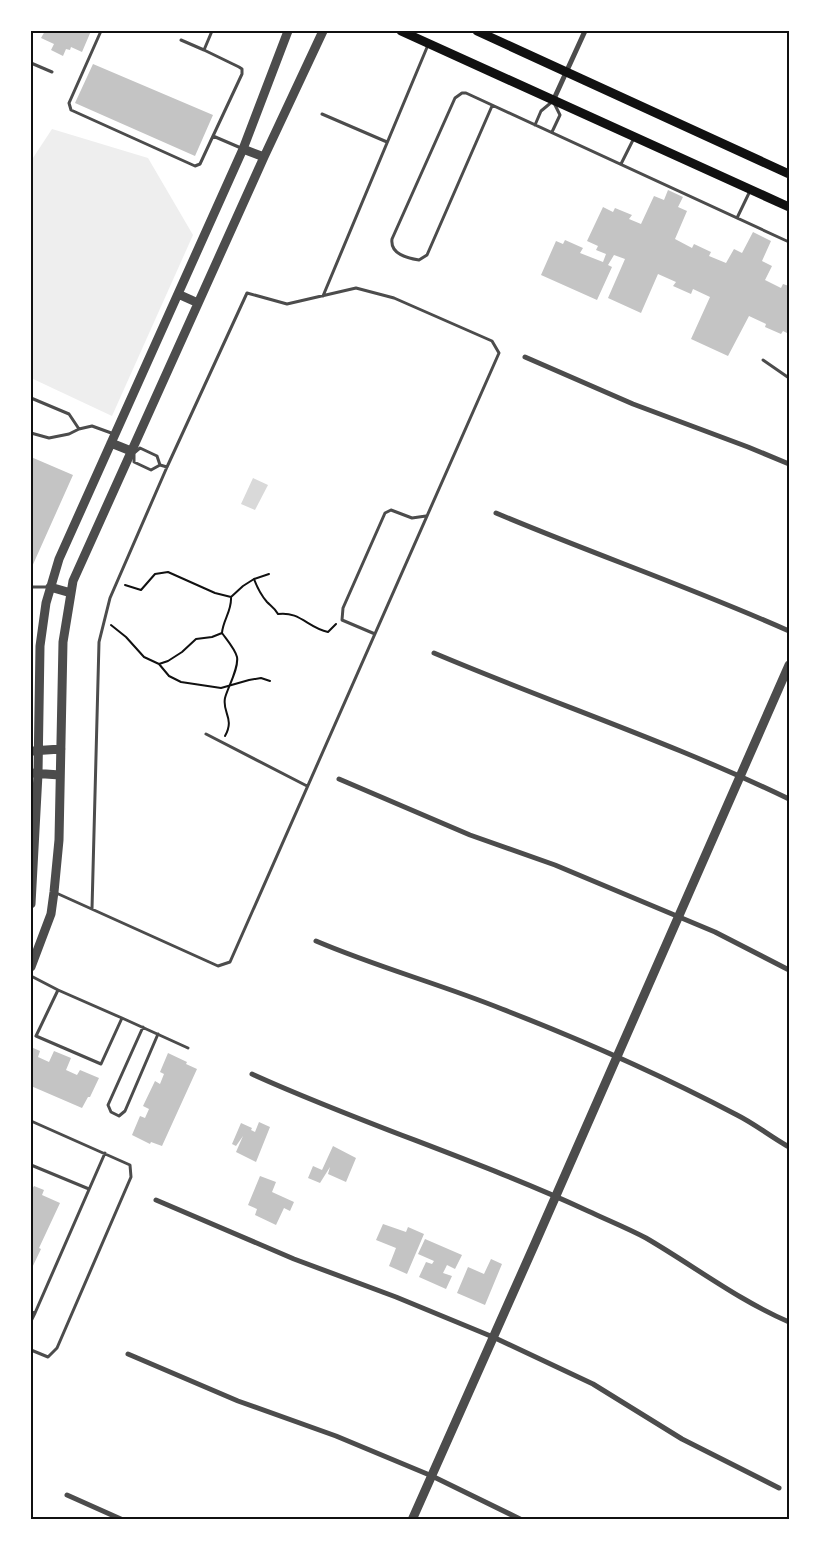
<svg xmlns="http://www.w3.org/2000/svg" width="820" height="1551" font-family="'Space Grotesk',sans-serif">
	<style>
		.green { fill: #eee }
		.water { fill: #d9d9d9 }
		.building { fill: #c4c4c4 }
		.lines { fill: none; stroke-linecap: round; stroke-linejoin: round }
		.path { stroke: #111; stroke-width: 2 }
		.service { stroke: #4c4c4c; stroke-width: 3 }
		.minor { stroke: #4c4c4c; stroke-width: 5 }
		.tertiary { stroke: #4c4c4c; stroke-width: 9 }
		.secondary { stroke: #111; stroke-width: 9 }
		.neatline { fill: none; stroke: #111; stroke-width: 2 }
	</style>
	<rect width="100%" height="100%" fill="#fff"/>
	<path class="green" d="M52,129l96,29 45,77 -81,181 -81,-38v-217z"/>
	<path class="water" d="M253,478l15,7 -13,25 -14,-6z"/>
	<path class="building" d="M45,31h46l-9,21 -11,-5 -1,3 -4,-1 -3,7 -12,-6 3,-6 -13,-6z
		M93,64l120,51 -18,41 -120,-53z
		M668,190l15,7 -5,10 9,4 -12,28 17,9 2,-4 17,8 -2,4 17,7 8,-14 8,4 11,-21 18,9 -9,20 10,5 -7,14 16,8 2,-4 6,2v48l-6,-3 -2,3 -16,-7 1,-3 -17,-8 -21,40 -37,-17 19,-42 -17,-8 -2,5 -18,-8 3,-4 -18,-8 -17,39 -33,-15 17,-39 -11,-4 -6,10 4,2 -15,33 -56,-25 15,-34 7,3 2,-4 18,8 -3,5 23,9 3,-8 -10,-4 2,-4 -11,-5 16,-34 10,5 2,-4 17,7 -3,4 12,5 13,-28 10,4z
		M31,457l42,18 -42,94z
		M31,1047l9,4 -2,6 11,5 5,-11 17,7 -5,12 11,5 3,-5 19,8 -9,19h-2l-6,11 -51,-22z
		M168,1053l19,9 -1,2 11,5 -35,77 -11,-4 -1,2 -18,-9 8,-19 5,2 4,-9 -6,-3 12,-25 5,3 4,-10 -4,-2z
		M259,1122l11,5 -14,35 -20,-10 7,-16 -7,10 -4,-2 9,-21 11,5 -1,2 4,2z
		M333,1146l23,12 -10,24 -18,-8 2,-7 -10,16 -12,-5 5,-12 9,4z
		M260,1176l16,6 -4,10 22,10 -4,9 -6,-3 -8,17 -21,-10 2,-6 -9,-4z
		M34,1186l10,4 -2,5 18,8 -21,45 2,1 -10,21v-79z
		M383,1224l23,8 2,-5 16,7 -17,40 -18,-8 7,-18 -20,-8z
		M425,1239l37,16 -7,14 -8,-4 -4,8 9,3 -6,13 -27,-12 7,-15 6,2 2,-3 -16,-7z
		M491,1259l11,5 -17,41 -28,-12 11,-26 16,7z"/>
	<g class="lines">
		<path class="path" d="M254,579c3,8 7,16 13,23 4,4 8,6 11,12 22,-3 30,14 50,18l8,-8
			M125,585l16,5 14,-16 13,-2 47,21 16,4c1,14 -8,23 -9,36l-10,4 -16,2 -14,13 -14,9 -9,3
			M231,597l12,-11 11,-7 15,-5
			M111,625l15,12 18,20 15,7 10,12 12,6 40,6 28,-8 12,-2 9,3
			M222,633c5,7 13,16 15,24 2,11 -9,30 -12,41 -3,15 10,20 0,38"/>
		<path class="service" d="M101,31l-32,72 2,7 124,56 5,-2 13,-28 28,12
			M212,31l-8,19 35,17 3,2v5l-29,62
			M181,40l23,10
			M31,63l21,9
			M492,106l-65,149 -8,5c-12,-2 -29,-6 -27,-21l63,-141 7,-5h4l323,149
			M322,114l65,28
			M535,125l6,-14 12,-10 7,14 -8,17
			M621,164l13,-26
			M737,218l13,-27
			M323,296l105,-251
			M763,360l26,18
			M31,398l38,16 10,15
			M31,433l18,5 20,-4 10,-5 13,-3 22,8
			M140,448l17,8 3,9 -9,5 -17,-8v-9z
			M31,587h17
			M375,634l-33,-14 1,-12 42,-95 6,-3 21,8 14,-2
			M206,734l101,52
			M54,892l164,74 12,-4 269,-609 -7,-12 -98,-43 -38,-10 -69,16 -40,-11 -80,174 -7,-2
			M92,909l7,-267 11,-44 57,-131
			M31,976l27,14 -22,46 65,28 21,-46 66,30
			M58,990l64,28
			M143,1027l-35,78 3,7 8,4 6,-5 33,-77
			M31,1121l99,44 1,12 -74,171 -9,9 -17,-7
			M31,1165l58,24
			M31,1312l4,1 70,-160
			M31,1321l4,-8"/>
		<path class="minor" d="M553,101l32,-70
			M525,357l108,47 115,43 41,17
			M496,513c97,41 197,75 293,118
			M434,653c118,50 239,90 355,146
			M339,779l131,56 85,30 160,67 74,38
			M316,941c61,26 124,43 186,68 80,31 159,66 235,106 18,9 34,22 52,32
			M252,1074c110,50 226,86 336,137 19,9 39,17 58,27 48,28 92,62 143,84
			M156,1200l138,59 102,38 97,40 100,47 89,55 97,49
			M128,1354l110,47 98,35 96,40 90,44
			M67,1495l56,25"/>
		<path class="tertiary" d="M243,149l21,8
			M178,294l20,9
			M111,443l20,8
			M50,587l21,6
			M31,751l30,-2
			M31,773l29,2
			M31,904l7,-130 2,-128 6,-43 13,-44 184,-410 45,-118
			M31,967l20,-53 3,-22 5,-52 4,-198 10,-61 191,-424 59,-126
			M412,1520c128,-284 251,-571 377,-855"/>
		<path class="secondary" d="M401,31l388,176
			M477,31l312,143"/>
	</g>
	<rect width="820" height="1551" fill="none" stroke="#ffffff" stroke-width="65"/>
	<rect x="32" y="32" width="756" height="1486" class="neatline"/>
</svg>
